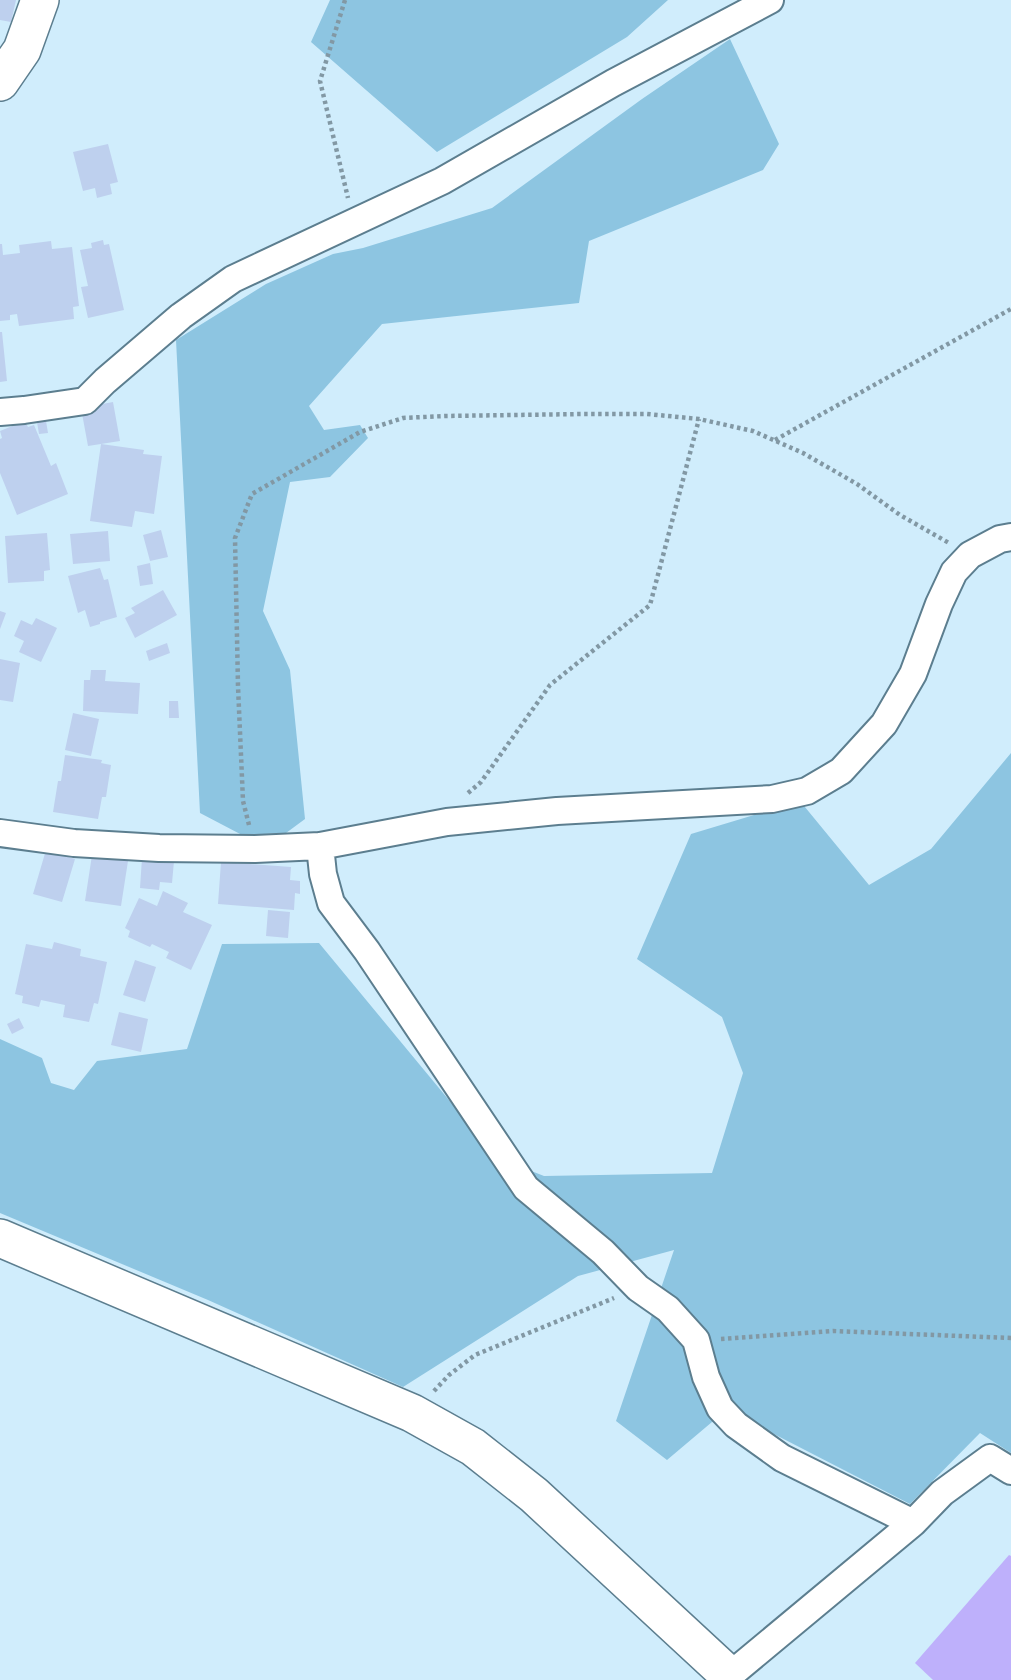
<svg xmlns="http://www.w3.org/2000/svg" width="1011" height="1680" font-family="Mulish,sans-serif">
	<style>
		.green { fill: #8dc5e1 }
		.water { fill: #beb0fb }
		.building { fill: #bed0ee }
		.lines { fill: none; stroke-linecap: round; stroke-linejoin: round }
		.street-casing { stroke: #5c7e8f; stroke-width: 30 }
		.secondary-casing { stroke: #5c7e8f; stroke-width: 40 }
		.path { stroke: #8298a4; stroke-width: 4.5; stroke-dasharray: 3.5 3.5; stroke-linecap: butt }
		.street { stroke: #fff; stroke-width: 26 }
		.secondary { stroke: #fff; stroke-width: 37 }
	</style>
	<rect width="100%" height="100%" fill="#d0edfc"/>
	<path class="green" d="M330,0h338l-41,37 -190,115 -126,-110z
		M730,39l49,105 -16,26 -174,71 -10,62 -197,21 -73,82 15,24 36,-5 8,13 -38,39 -40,5 -27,129 27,59 15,149 -19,14 -44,2 -42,-22 -24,-473 90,-56 67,-30 30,-6 129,-40 150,-109z
		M1011,753v700l-31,-20 -70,71 -140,-72 -58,-10 -45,38 -51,-39 58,-171 -96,26 -175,111 -195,-87 -208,-87v-174l42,19 9,25 23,7 23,-29 90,-12 35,-105 97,-1 177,214 48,19 168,-3 31,-100 -21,-56 -85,-58 54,-125 109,-33 69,84 62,-36z"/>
	<path class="water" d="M1009,1555l2,1v124h-78l-18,-17z"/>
	<path class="building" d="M0,0h16l-5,22 -11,-2z
		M108,144l10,38 -8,2 2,10 -15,4 -2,-10 -12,3 -10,-39z
		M103,240l1,5 5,-1 15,66 -36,8 -7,-31 7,-1 -8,-36 12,-2 -1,-5z
		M51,241l1,8 20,-2 7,59 -6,1 1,12 -55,7 -2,-12 -7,1v5l-10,1v-77h2l1,11 17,-2 -1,-8z
		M0,332h2l5,49 -7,1z
		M113,402l7,39 -32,5 -7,-38z
		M45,415l3,18 -9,1 -3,-18z
		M25,421l3,6 6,-2 17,41 5,-3 12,31 -51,21 -17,-42v-34l2,-1 -2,-7z
		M101,444l43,6 -1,4 19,2 -8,58 -19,-3 -3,16 -42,-6z
		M161,530l7,27 -18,4 -7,-26z
		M108,531l2,30 -37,3 -3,-30z
		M47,533l3,37 -6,1v10l-36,2 -3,-47z
		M150,563l3,21 -13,2 -3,-20z
		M100,568l4,12 4,-1 9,38 -17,5v2l-10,3 -5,-17 -7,3 -10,-37z
		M163,590l14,25 -42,23 -10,-20 10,-5 -4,-5z
		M0,611l6,2 -6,16z
		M36,618l21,10 -16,34 -22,-10 5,-11 -10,-5 7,-16 11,5z
		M167,643l3,10 -21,8 -3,-10z
		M0,659l20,4 -7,39 -13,-2z
		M91,670h15l-1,11 35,2 -2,31 -55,-3 1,-31h6z
		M169,701h9l1,17h-10z
		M73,713l26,6 -8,37 -26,-6z
		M65,755l37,5 -1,3 10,2 -5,32h-4l-4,22 -45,-7 5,-31h3z
		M46,850l29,9 -13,43 -29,-8z
		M92,855l36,6 -7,45 -36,-5z
		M142,858l32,3 -2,22 -12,-1 -1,8 -19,-2z
		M221,862l70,5 -1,13 10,1v13l-5,-1 -1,17 -76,-6z
		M163,891l25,12 -5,9 29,13 -21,45 -25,-12 3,-6 -17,-8 -2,3 -22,-10 2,-6 -5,-3 14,-30 18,8z
		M268,910l22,2 -2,26 -22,-2z
		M54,942l27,7 -1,7 27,6 -9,42 -4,-1 -5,19 -26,-5 2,-12 -24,-5 -2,7 -17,-4 1,-7 -8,-2 11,-50 26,5z
		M135,960l21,7 -11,35 -22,-7z
		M119,1012l29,7 -7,33 -30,-7z
		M19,1018l5,10 -12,6 -5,-10z"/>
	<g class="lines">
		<g class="street-casing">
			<path id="street" d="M0,412l24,-2 61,-9 20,-20 76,-65 52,-37 209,-98 171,-98 157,-83
				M0,833l74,10 85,5 96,1 65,-3 127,-24 110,-11 215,-12 35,-8 34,-20 43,-47 29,-50 26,-70 15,-32 16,-17 30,-16 11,-2
				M320,846l3,28 8,29 36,48 159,237 77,64 35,36 30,21 28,31 10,37 14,31 16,17 46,33 131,65
				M729,1676l184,-153 29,-30 48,-35 21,13"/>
		</g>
		<g class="secondary-casing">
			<path id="secondary" d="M0,82l22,-32 18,-50
				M0,1238l412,175 61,34 61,48 188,174"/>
		</g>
		<path class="path" d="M345,0l-25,81 28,117
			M775,440l236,-131
			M468,793l13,-11 69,-97 100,-80 49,-186
			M249,825l-6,-24 -5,-115 -3,-148 17,-44 108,-62 43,-14 42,-2 138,-2h64l52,5 54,12 50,22 54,31 43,31 49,28
			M721,1339l112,-8 178,7
			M434,1391l15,-16 26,-20 139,-57"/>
		<use href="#street" class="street"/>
		<use href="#secondary" class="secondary"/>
	</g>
</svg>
